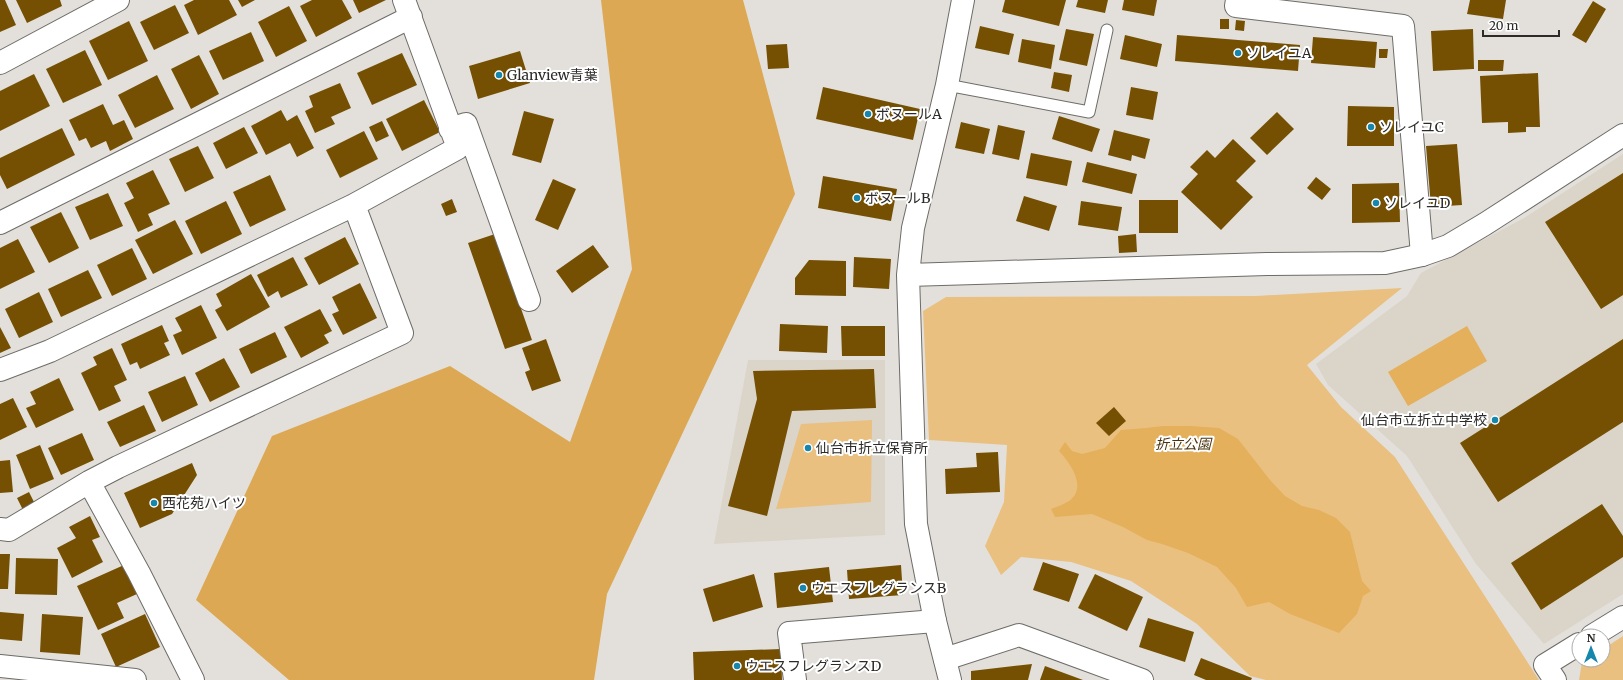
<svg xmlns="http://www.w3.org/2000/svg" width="1623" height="680" font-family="Merriweather,'Noto Sans JP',serif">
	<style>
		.built { fill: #dbd4c9 }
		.green { fill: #e9c080 }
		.forest { fill: #dca853 }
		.water { fill: #e4b05b }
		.building { fill: #755003 }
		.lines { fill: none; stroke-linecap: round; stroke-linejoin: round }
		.service-casing { stroke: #6e6c68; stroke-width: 13 }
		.minor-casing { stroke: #6e6c68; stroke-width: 24 }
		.tertiary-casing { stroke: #6e6c68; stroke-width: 24 }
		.service { stroke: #fff; stroke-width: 11 }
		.minor { stroke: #fff; stroke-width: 22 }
		.tertiary { stroke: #fff; stroke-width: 22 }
		.poi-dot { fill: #1586ac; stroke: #fff; stroke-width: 1.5 }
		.labels { text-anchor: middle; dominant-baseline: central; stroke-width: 4; stroke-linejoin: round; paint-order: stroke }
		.poi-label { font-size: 14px; fill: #2c2b29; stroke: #fff; text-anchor: start }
		.park-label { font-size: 14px; font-style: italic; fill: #4a3410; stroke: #fff }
	</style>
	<rect width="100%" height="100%" fill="#e3e0db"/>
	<path class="built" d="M1623,154v440l-79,50 -68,-80 -69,-108 -79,-71 -12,-21 91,-68 14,-23 103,-55z
		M748,360h137v175l-171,9z"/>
	<path class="green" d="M1402,288l-95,77 34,42 54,50 144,223h-273l-16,-4 -53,-52 -66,-43 -60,-19 -50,-5 -20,18 -16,-29 19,-44 3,-57 -78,-5 -6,-129 23,-14 310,-1z
		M872,420l-1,82 -95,7 25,-85z
		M1623,636v44h-44l3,-18 4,-2h17v-11z"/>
	<path class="forest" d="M601,0h142l52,194 -188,400 -13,86h-305l-93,-80 76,-164 178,-70 120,76 62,-173z"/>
	<path class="water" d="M1467,326l20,35 -79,45 -20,-34z
		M1163,426h27l29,2 19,11 32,41 15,16 17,10 17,4 17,8 14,14 12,49 9,10 -8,5 -6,18 -18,19 -49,-19 -21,-12 -22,5 -11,-19 -19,-21 -29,-14 -26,-9 -15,-4 -24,-13 -31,-13 -37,3 -4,-8c6,-2 13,-5 18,-8 19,-14 1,-38 -10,-50l6,-9 7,9 10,3 23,-6 16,-18 25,-2z"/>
	<path class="building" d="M0,0h5l11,25 -16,7z
		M16,0h44l2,6 -35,17z
		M194,0h35l8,15 -39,20 -14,-30z
		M238,0h17l-13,7z
		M312,0h30l10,18 -36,19 -16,-31z
		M353,0h33l-27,13z
		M1005,0h61l-7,26 -57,-14z
		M1078,0h30l-3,13 -29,-6z
		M1124,0h33l-3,16 -32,-6z
		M1470,0h36l-3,19 -36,-5z
		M1593,1l13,8 -20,34 -14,-8z
		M175,5l14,28 -35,17 -14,-28z
		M289,6l18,35 -31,16 -18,-35z
		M1220,19h9v10h-9z
		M1236,20l9,1 -1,10 -9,-1z
		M129,21l19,40 -40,19 -19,-39z
		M980,26l34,8 -5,21 -34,-7z
		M1066,29l28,5 -7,32 -28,-6z
		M1473,29l1,40 -41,2 -2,-40z
		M251,32l13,29 -41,19 -14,-29z
		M1125,35l37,9 -5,23 -37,-8z
		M1177,35l123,10 -2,26 -123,-10z
		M1313,37l64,5 -2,26 -64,-5z
		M1022,39l33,6 -4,24 -33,-7z
		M787,44l2,24 -21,1 -2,-24z
		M1379,49h9l-1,9h-8z
		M85,50l17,35 -39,18 -17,-34z
		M520,51l10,32 -52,16 -9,-33z
		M402,53l15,32 -45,20 -15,-32z
		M199,55l20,39 -28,15 -20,-40z
		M1478,60h26l-1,11h-25z
		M1054,72l18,3 -3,17 -18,-4z
		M1538,73l2,54h-14v5l-18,1v-11l-26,1 -2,-47z
		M34,74l16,32 -50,25v-40z
		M157,75l17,34 -39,19 -17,-33z
		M340,83l11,25 -20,9 4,7 -20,9 -10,-22 8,-4 -4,-11z
		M823,87l97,22 -7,31 -97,-21z
		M1131,87l27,5 -5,28 -27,-5z
		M424,100l16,32 -38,19 -16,-32z
		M103,104l10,21 11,-5 9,19 -23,12 -4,-10 -15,7 -5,-10 -7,3 -10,-21z
		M1348,106l46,1v39h-47z
		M281,110l6,11 10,-6 17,33 -17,9 -7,-14 -24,12 -15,-29z
		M524,111l30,8 -13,44 -29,-8z
		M1277,112l17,17 -27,26 -17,-17z
		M1059,116l41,13 -8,23 -40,-13z
		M382,121l7,15 -13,6 -7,-15z
		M961,122l29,7 -6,25 -29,-6z
		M998,125l27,6 -6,29 -27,-6z
		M244,127l14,26 -32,16 -13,-26z
		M62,128l13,27 -68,34 -7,-14v-17z
		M1114,130l36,9 -5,20 -13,-4 -1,6 -23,-6z
		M364,131l14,28 -38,19 -14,-28z
		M1233,139l23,22 -20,20 17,16 -32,33 -40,-38 17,-18 -8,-7 17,-17 8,8z
		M1457,144l5,61 -31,2 -5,-61z
		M198,146l16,32 -29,14 -16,-33z
		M1031,153l41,8 -5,25 -41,-8z
		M1087,162l50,12 -5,20 -50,-12z
		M153,170l17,34 -22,10 5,11 -15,7 -14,-29 10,-5 -8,-15z
		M1623,173v122l-22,14 -56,-87z
		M270,175l16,35 -36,17 -17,-35z
		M823,176l74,13 -6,32 -73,-13z
		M1316,177l15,12 -9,11 -15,-12z
		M553,179l23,10 -18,41 -23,-10z
		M1399,183l1,39 -48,1v-39z
		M108,193l15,33 -33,14 -15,-33z
		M1024,196l33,10 -8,25 -33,-10z
		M452,199l5,13 -11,4 -5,-12z
		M1139,200h39v33h-39z
		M226,201l16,33 -41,20 -16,-33z
		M1081,201l41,6 -4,24 -40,-6z
		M61,212l18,36 -30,15 -19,-36z
		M175,220l18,34 -40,20 -18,-34z
		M495,234l37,106 -27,9 -37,-106z
		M1136,234l1,18 -18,1 -1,-17z
		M345,237l14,27 -40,21 -15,-27z
		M18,239l17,33 -35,17v-41z
		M593,245l16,22 -37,26 -16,-22z
		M132,248l15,31 -35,17 -15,-31z
		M293,257l15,28 -27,13 -3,-7 -10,6 -11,-22z
		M854,257l37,2 -2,30 -36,-2z
		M809,260l37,1v35l-51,-1v-17z
		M88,270l14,28 -41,19 -13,-28z
		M251,274l19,33 -43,24 -12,-21 7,-4 -6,-12z
		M360,283l17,35 -34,17 -11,-21 7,-3 -7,-14z
		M39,292l14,30 -34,16 -14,-29z
		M201,305l16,33 -35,17 -9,-20 9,-4 -7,-13z
		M320,309l12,22 -8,4 5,8 -28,15 -17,-31z
		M780,324l48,2 -1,27 -48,-2z
		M162,325l7,16 -5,2 6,12 -30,14 -3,-7 -7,3 -9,-21z
		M841,326h44v30h-43z
		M0,327l11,21 -11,5z
		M275,332l12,25 -36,17 -12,-25z
		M546,339l15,42 -29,10 -7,-19 5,-2 -8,-22z
		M1623,339v83l-125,80 -38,-59z
		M112,348l15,32 -13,6 7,15 -22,10 -18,-38 16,-8 -4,-8z
		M224,358l16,29 -30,15 -15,-29z
		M874,369l2,39 -84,3 -25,105 -39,-10 29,-107 -4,-28z
		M185,376l13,29 -36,17 -14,-30z
		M59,378l15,32 -38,18 -10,-20 10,-4 -6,-12z
		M13,398l14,29 -27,13v-36z
		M144,405l12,26 -36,16 -13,-25z
		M1114,407l12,14 -17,15 -13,-13z
		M82,433l12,27 -33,15 -13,-27z
		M40,445l14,34 -24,10 -14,-34z
		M998,452l2,40 -54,2 -1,-25 32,-2 -1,-14z
		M10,460l3,32 -13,1v-32z
		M192,463l5,12 -25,39 -32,14 -16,-35z
		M29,492l8,16 -12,6 -8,-16z
		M1602,504l21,32v21l-82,53 -30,-47z
		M90,516l10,21 -8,3 11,22 -31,16 -15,-30 19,-10 -7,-11z
		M0,554h10l-2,35h-8z
		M16,558l42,1 -1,36 -42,-1z
		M1043,562l36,12 -10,28 -36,-12z
		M124,565l13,29 -20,9 7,15 -26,12 -21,-44z
		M901,565l2,30 -54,4 -2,-29z
		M829,567l4,35 -56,6 -3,-35z
		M754,574l9,33 -50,15 -10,-33z
		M1095,574l48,23 -16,34 -49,-23z
		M0,612l24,2 -2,27 -22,-2z
		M42,614l41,3 -3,38 -40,-3z
		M145,614l15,33 -44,20 -15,-33z
		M1148,618l46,14 -9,30 -46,-15z
		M781,649l1,31h-88l-1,-28z
		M1201,658l51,20 -1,2h-45l-12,-5z
		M1032,664l-4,16h-57v-9z
		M1045,666l38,14h-43z"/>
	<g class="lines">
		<g class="service-casing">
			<path id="service" d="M947,85l142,27 18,-82"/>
		</g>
		<g class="minor-casing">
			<path id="minor" d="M1237,0l-1,6 167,20 19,229
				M0,63l118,-63
				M450,129l16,-5 63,176
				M0,223l411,-206
				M0,370l50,-19 304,-146 104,-57 -54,-148
				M89,482l50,91 54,107
				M0,529l9,1 80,-48 29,-15 284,-134 -48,-128
				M1592,636l31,-19
				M945,659l74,-24 123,45
				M0,666l135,14
				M795,680l-6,-47 146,-12
				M1555,680l-10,-15 34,-21"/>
		</g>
		<g class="tertiary-casing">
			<path id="tertiary" d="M908,275l359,-11 118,-1 37,-8 26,-9 37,-22 138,-89
				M950,680l-15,-59 -19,-97 -8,-249 5,-47 34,-143 16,-85"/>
		</g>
		<use href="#service" class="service"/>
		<use href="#minor" class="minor"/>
		<use href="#tertiary" class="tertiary"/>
	</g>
	<g class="poi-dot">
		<circle cx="1238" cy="53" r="4"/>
		<circle cx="499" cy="75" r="4"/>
		<circle cx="868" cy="114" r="4"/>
		<circle cx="1371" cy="127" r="4"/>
		<circle cx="857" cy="198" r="4"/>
		<circle cx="1376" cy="203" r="4"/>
		<circle cx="1495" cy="420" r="4"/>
		<circle cx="808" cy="448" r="4"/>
		<circle cx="154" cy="503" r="4"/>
		<circle cx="803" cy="588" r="4"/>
		<circle cx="737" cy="666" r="4"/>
	</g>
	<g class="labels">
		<g class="poi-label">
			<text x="1246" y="53">ソレイユA</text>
			<text x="507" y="75">Glanview青葉</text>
			<text x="876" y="114">ボヌールA</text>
			<text x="1379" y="127">ソレイユC</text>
			<text x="865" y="198">ボヌールB</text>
			<text x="1384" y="203">ソレイユD</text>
			<text x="1487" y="420" text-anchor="end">仙台市立折立中学校</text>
			<text x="816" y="448">仙台市折立保育所</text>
			<text x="162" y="503">西花苑ハイツ</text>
			<text x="811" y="588">ウエスフレグランスB</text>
			<text x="745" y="666">ウエスフレグランスD</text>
		</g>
		<g class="park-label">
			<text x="1183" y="444">折立公園</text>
		</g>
	</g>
	<g transform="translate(1591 648)"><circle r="19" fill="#ffffff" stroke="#abaaa9"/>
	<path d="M0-3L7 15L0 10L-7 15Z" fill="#1586ac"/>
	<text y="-6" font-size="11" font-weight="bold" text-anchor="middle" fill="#2c2b29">N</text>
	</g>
	<path d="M1483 30v6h76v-6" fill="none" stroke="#2c2b29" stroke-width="2"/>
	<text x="1489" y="30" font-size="12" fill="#2c2b29" stroke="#ffffff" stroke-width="3" paint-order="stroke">20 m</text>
</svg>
